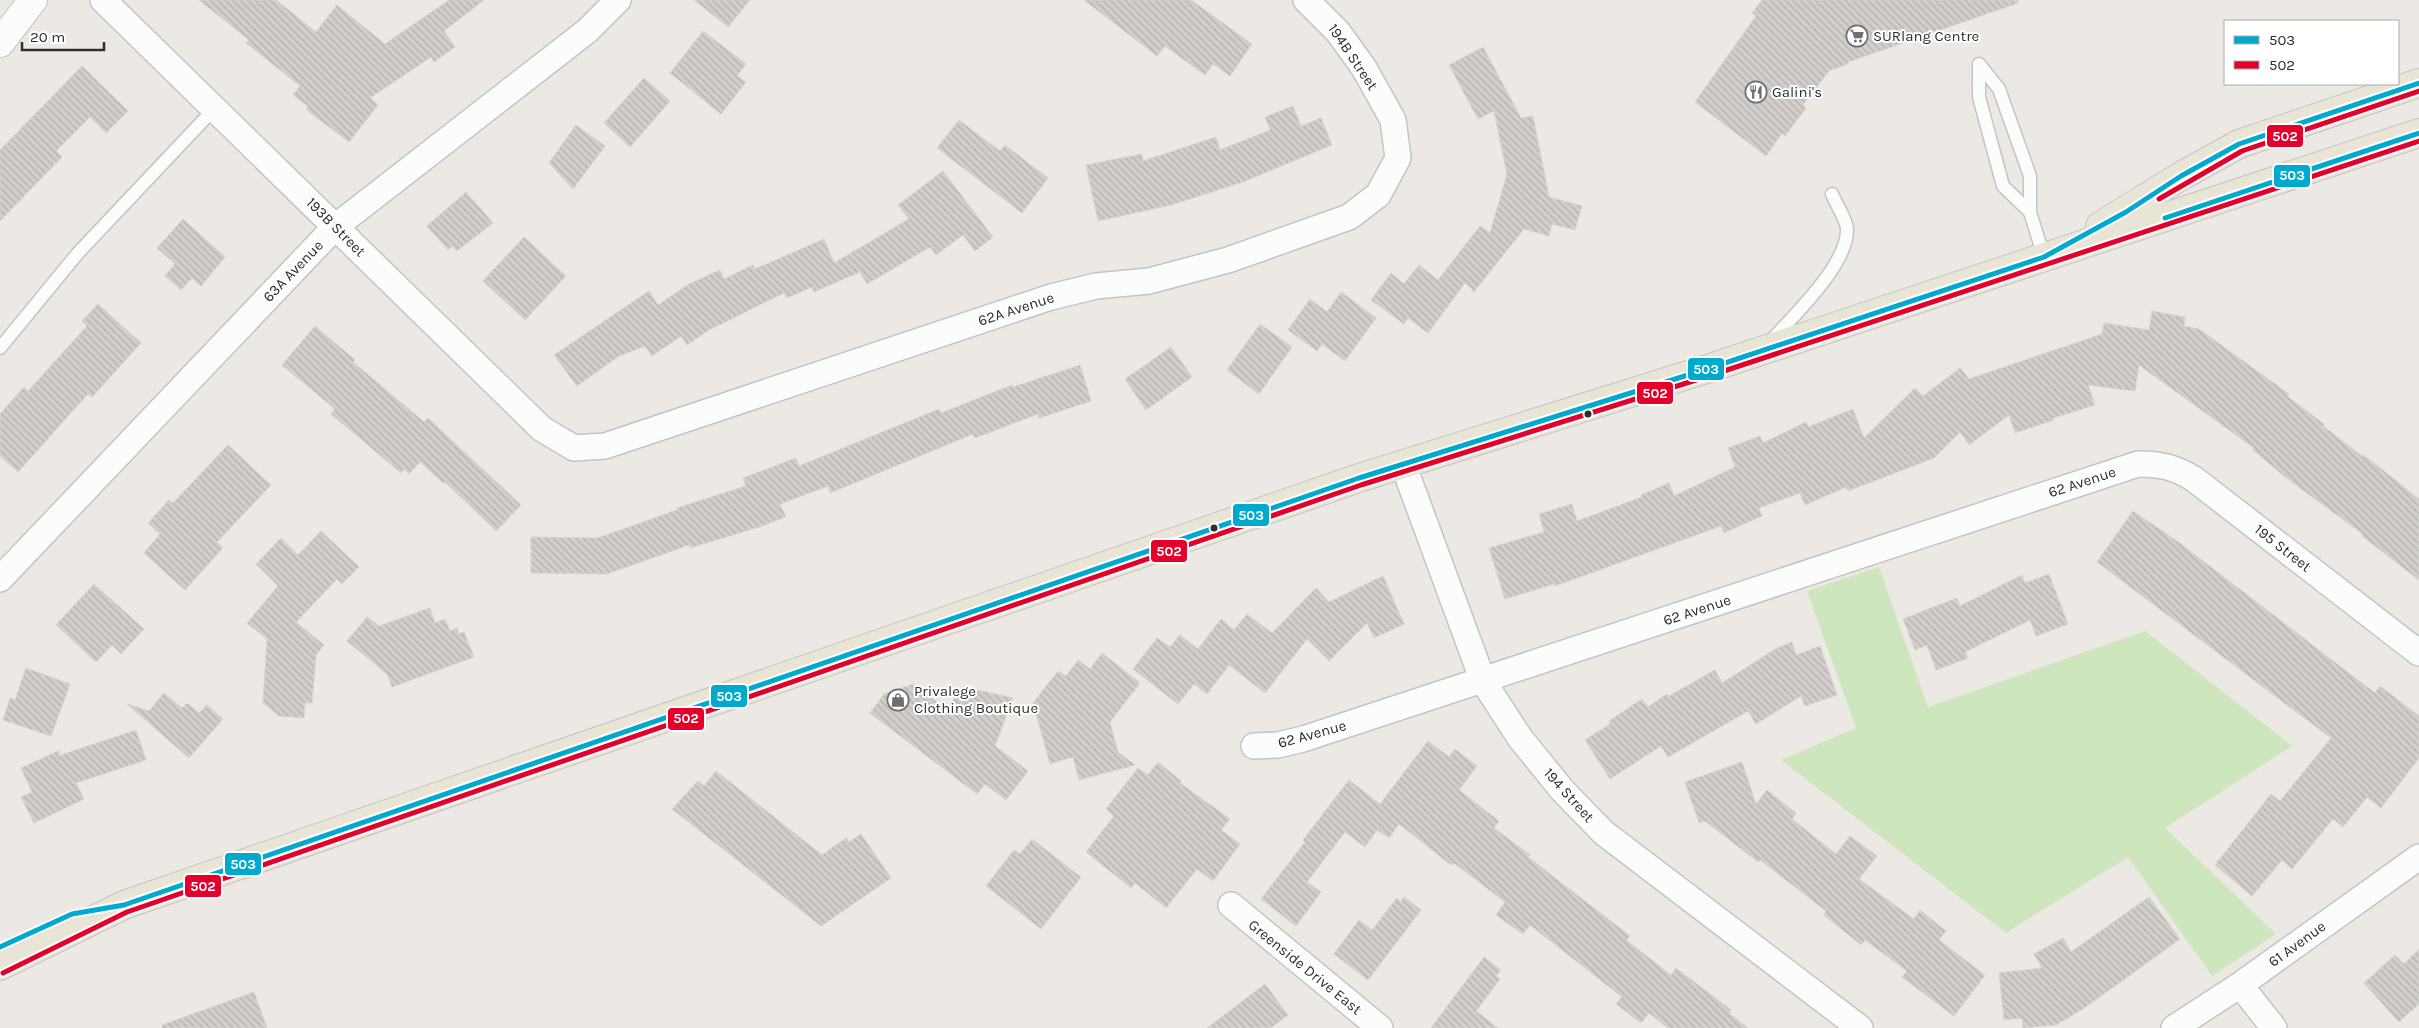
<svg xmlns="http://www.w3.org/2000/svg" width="2419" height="1028" font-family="Karla,sans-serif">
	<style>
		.park { fill: #cee6be }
		.building { fill: url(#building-back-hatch); stroke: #d7d4d0 }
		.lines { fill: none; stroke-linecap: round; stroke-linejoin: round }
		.lane-casing { stroke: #c5c4c5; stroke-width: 15 }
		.street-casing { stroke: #c5c4c5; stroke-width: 28 }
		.secondary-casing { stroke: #c5c4c5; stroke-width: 30 }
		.primary-casing { stroke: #c6c5c4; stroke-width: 30 }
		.lane { stroke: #fcfcfb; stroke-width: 12 }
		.street { stroke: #fcfcfb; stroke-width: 25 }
		.secondary { stroke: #fcfcfb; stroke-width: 28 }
		.primary { stroke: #e8e4d6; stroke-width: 28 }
		.bus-1-casing { stroke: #fff; stroke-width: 9 }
		.bus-2-casing { stroke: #fff; stroke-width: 9 }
		.bus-1 { stroke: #00a9ce; stroke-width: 5 }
		.bus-2 { stroke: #e4002b; stroke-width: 5 }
		.bus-dot { fill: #2e2e2e; stroke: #fff; stroke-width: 2 }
		.labels { text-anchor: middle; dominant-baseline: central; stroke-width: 4; stroke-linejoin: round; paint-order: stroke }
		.poi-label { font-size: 15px; fill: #2e2e2e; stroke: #fff; text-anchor: start }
		.street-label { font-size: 15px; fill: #2e2e2e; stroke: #fff }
		.line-badge { stroke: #fff; stroke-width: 2 }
		.badge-label { font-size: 14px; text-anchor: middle; font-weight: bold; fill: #fff }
	</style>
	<defs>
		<pattern id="building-back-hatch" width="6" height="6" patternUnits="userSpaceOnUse" patternTransform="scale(1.25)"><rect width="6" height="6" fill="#d1cecb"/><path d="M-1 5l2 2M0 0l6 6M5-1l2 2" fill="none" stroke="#b4b1af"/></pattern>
	</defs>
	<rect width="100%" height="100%" fill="#ece8e4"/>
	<path class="park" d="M1879,567l49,140 217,-76 147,115 -127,82 111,106 -64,42 -84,-119 -122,76 -225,-173 75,-32 -49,-137z"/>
	<path class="building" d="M199,0h77l40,32 21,-27 48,39 64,-44h35l-40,31 11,16 -21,15 -3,-5 -61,41 8,7 -29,37 -36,-27 -7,-6 2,-3 -15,-11 7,-9 -54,-43 3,-3z
		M694,0h56l-22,27z
		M1084,0h107l61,44 -22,32 -17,-12 -8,11 -40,-29 -8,10z
		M1762,0h256v3l-170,59v2l-19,7 -26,34 3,3 -21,28 -3,-3 -16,23 -71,-54 61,-86 -4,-3z
		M703,31l43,33 -9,12 9,6 -25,32 -51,-41z
		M1483,47l38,71 12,-2 16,81 33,9 -7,24 -23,-6 -3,12 -25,-7 -51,64v-3l-8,-7 -37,50 -20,-15 -4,6 -33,-24 20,-27 13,11 15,-19 19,15 42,-54 10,7 17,-59 -13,-63 -16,8 -29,-54z
		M82,66l46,45 -22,22 -16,-16 -34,34 6,6 -62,64v-71z
		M644,78l26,23 -40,46 -26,-24z
		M1293,106l8,20 20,-8 11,27 -89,37 -72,23 -73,16 -12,-56 56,-11 1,7 73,-24 4,13 50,-20 -5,-13z
		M959,120l41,31 5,-6 43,33 -26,35 -85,-65z
		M576,125l29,21 -32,43 -24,-26z
		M943,171l50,66 -18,14 -12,-16 -27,20 -6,-8 -63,37 -7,-12 -46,20 -2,-5 -25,11 -3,-5 -75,37 -22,15 -6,-9 -29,20 -7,-10 -26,10 -42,30 -23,-31 95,-64 9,14 31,-21 31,-14 4,9 29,-14 2,4 69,-30 10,24 75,-44 -11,-14z
		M466,192l27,31 -36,28 -5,-5 -4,4 -21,-24z
		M183,219l42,38 -24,29 -9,-8 -11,12 -16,-14 10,-12 -18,-16z
		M524,237l42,39 -41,44 -42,-39z
		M1341,292l35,26 -31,43 -23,-17 -5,7 -29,-21 22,-31 17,13z
		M98,304l43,39 -49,54 -4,-3 -70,78 -18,-16v-42l24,-27 4,4 59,-65 -5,-5z
		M2152,311l33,6 -1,9 15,3 90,65 -2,2 37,28 -1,2 40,31 1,-2 55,44v81l-57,-44 1,-2 -74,-54 -36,-30 1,-2 -115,-83 -4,26 -47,-6 7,20 -42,13 1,2 -39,13 -6,-18 -40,30 -9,-13 -26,26 -86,33 -2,-4 -41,18 -5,-12 -41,15 3,8 -38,17 -3,-7 -166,60 -1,-2 -49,15 -16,-51 55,-16 -5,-18 33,-10 5,17 65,-24 -1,-2 28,-12 5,13 61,-29 -7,-19 32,-12 3,7 43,-21 2,5 45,-18 11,29 51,-50 8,8 37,-28 9,11 133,-45 2,-11 45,7z
		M1260,324l32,23 -33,47 -32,-24z
		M315,326l40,34 -2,2 71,60 4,-4 93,87 -25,26 -51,-49 -2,1 -23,-21 -11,12 -5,-5 -3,4 -70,-59 4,-5 -53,-44z
		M1171,347l21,30 -46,33 -21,-31z
		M1080,365l11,36 -52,17 -1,-4 -63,24 -2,-4 -143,59 -2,-7 -48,18 6,13 -24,9 -72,22 -1,-3 -82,29 -76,-1v-36l67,1 79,-28v-2l69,-22 -3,-8 53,-20 3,8 140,-57 2,4 71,-28 1,2z
		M228,445l43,40 -54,57 6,6 -38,42 -41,-37 16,-19 -12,-11 21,-23 4,3z
		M2133,511l44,30 198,152 5,-7 39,30v42l-38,50 -14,-11 -24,30 -10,-8 -41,50 -10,-9 -30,36 -37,-31 56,-71 9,7 51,-63 -234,-176z
		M321,531l38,36 -17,17 -5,-5 -41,43 28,23 -8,10 -4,48h-7l-1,15 -25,-2 -16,-13 4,-64 -20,-16 31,-37 -22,-22 25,-26 17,17z
		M2049,574l19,50 -32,12 -6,-16 -65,32 3,6 -32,12 -9,-25 -12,5 -12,-31 54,-21 3,8 62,-31 3,8z
		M1383,576l21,48 -30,14 -7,-15 -38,38 -22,-22 -42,54 -36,-28 -22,29 -13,-10 -16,20 -45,-35 24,-31 13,9 10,-12 18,14 23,-30 13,11 13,-16 25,19 44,-45 13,14z
		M94,584l50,45 -23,25 -9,-9 -16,17 -40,-37z
		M430,608l5,15 10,-4 5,12 7,-3 2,6 5,-2 10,25 -82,30 -5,-13 -40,-33 20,-24 12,9z
		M1792,642l4,13 24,-9 17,49 -32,11 -4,-10 -45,28 -8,-13 -80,46 -7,-11 -51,33 -25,-39 25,-16 -1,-3 33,-22 6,8 19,-13 2,2 46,-26 7,13 55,-35z
		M1102,653l38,30 -30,39 8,30 17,13 -56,15 -6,-23 -23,7 -17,-61 25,-32 8,5 12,-16 12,9z
		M26,668l44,16 -19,52 -48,-16 7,-22 5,2z
		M913,684l33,25 18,-22 49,11 -18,48 33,25 -22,29 -21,-16 -8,10 -107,-81 14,-19z
		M164,693l18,15 5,-5 12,10 8,-8 16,14 -34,39 -62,-54 22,7z
		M136,730l10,30 -70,23 8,16 -50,24 -13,-26 11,-5 -11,-24 39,-18 -2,6z
		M1428,741l21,16 6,-8 22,17 -18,24 40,31 -5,7 36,27 -2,2 102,79 -4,4 45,35 5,-7 55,42 -2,3 19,15h-80l-19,-15 -8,10 -25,-19 6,-7 -92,-72 -7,9 -27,-19 9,-13 -51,-39 -3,2 -52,-41 -10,14 -12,-8 -12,17 -20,-15 -38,50 14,10 -25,34 -35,-27 44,-57 -2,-2 46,-60 31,24z
		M1158,762l23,19 -1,2 50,36 -9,11 19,14 -27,37 -16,-12 -31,39 -31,-25 -4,5 -45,-36 28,-36 -8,-7 32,-41 10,7z
		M1742,762l14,42 11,-14 29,23 -4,6 44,35 14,-18 27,20 -18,23 55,40 6,-9 26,21 -7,9 46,35 -31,41 -52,-39 5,-6 -42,-31 -4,5 -37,-30 2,-4 -66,-51 -2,2 -53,-41 -6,2 -14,-41z
		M716,771l106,84 24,-17 3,4 12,-8 30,44 -70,48 -149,-117 26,-28 6,5z
		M1032,839l49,38 -40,52 -55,-43 28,-36 6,4z
		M1404,897l17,13 -53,70 -34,-26 25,-34 13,10 25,-32 4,4z
		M2149,897l31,42 -97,70 -27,16 -33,3 -1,-10 -18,2 -5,-47 43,-5 -8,-14 29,-16 8,14z
		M2419,949v55l-20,18 -35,-39 31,-28 9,9z
		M1484,957l17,13 -5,6 4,3 -24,32 22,17h-67z
		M1265,984l23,31 -17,13h-64z
		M254,992l13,36h-104l-1,-3z"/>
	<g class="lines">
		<g class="lane-casing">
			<path id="lane" d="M2030,212l-27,-26 -24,-89v-33l20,25 31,87v36l14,45
				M1770,342c23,-26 78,-77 77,-113 0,-8 -12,-27 -15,-35
				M0,348l78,-95 137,-145"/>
		</g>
		<g class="street-casing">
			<path id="street" d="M103,0l439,429 32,19 31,-2 446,-149 45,-11 53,-5 79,-21 121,-43 29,-22 20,-37 -5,-38 -29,-52 -26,-36 -32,-32
				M1403,464l80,217 37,57 43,53 41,42 256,195
				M0,579l335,-352 252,-196 31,-31
				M1254,746l24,-1 25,-6 835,-275c22,0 37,3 56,15l225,174
				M1231,905l149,123
				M2240,985l34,43
				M2174,1028l66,-43 179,-128"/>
		</g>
		<g class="secondary-casing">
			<path id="secondary" d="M0,43l33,-43"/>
		</g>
		<g class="primary-casing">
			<path id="primary" d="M2100,226l81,-50 58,-32 180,-61
				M0,966l124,-61 1235,-427 348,-109 712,-236"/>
		</g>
		<use href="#lane" class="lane"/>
		<use href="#street" class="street"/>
		<use href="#secondary" class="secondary"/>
		<use href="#primary" class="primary"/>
		<g class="bus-1-casing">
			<path id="bus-1" d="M2165,218l254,-85
				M0,947l72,-33 52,-9 1235,-427 348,-109 337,-112 82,-45 55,-36 58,-32 180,-61"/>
		</g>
		<g class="bus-2-casing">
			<path id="bus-2" d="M2159,199l83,-48 177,-60
				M3,973l124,-61 1234,-427 348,-109 710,-235"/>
		</g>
		<use href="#bus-1" class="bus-1"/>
		<use href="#bus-2" class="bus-2"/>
	</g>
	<defs>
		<g id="supermarket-ring" transform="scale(1.125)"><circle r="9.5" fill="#fff" stroke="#706f6e" stroke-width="1.5"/><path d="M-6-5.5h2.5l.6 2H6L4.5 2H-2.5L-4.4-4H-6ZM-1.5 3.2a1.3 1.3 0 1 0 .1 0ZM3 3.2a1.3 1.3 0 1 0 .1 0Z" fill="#706f6e"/></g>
		<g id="restaurant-ring" transform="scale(1.125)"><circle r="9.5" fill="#fff" stroke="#706f6e" stroke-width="1.5"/><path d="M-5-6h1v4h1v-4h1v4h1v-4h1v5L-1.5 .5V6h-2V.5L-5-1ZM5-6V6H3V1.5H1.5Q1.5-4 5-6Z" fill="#706f6e"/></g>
		<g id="shop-ring" transform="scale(1.125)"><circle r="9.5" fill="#fff" stroke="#706f6e" stroke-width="1.5"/><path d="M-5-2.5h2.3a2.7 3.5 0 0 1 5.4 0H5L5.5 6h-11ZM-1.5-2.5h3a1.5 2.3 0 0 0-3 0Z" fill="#706f6e"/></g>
	</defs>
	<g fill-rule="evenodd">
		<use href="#supermarket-ring" x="1857" y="36"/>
		<use href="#restaurant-ring" x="1756" y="92"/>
		<use href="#shop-ring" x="898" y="700"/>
	</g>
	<g class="bus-dot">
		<circle cx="1588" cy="414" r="4.5"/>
		<circle cx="1214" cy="528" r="4.5"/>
	</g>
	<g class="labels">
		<g class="poi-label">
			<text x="1873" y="36">SURlang Centre</text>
			<text x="1772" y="92">Galini's</text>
			<text x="914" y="691">Privalege<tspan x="914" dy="17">Clothing Boutique</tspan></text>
		</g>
		<g class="street-label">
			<text transform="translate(1353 57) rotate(56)">194B Street</text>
			<text transform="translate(336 227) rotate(45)">193B Street</text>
			<text transform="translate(293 271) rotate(-46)">63A Avenue</text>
			<text transform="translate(1016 309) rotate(-18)">62A Avenue</text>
			<text transform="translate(2082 482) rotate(-18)">62 Avenue</text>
			<text transform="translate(2283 548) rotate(38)">195 Street</text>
			<text transform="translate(1697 610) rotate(-18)">62 Avenue</text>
			<text transform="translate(1312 734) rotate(-15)">62 Avenue</text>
			<text transform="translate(1569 795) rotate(48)">194 Street</text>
			<text transform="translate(2297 944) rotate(-36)">61 Avenue</text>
			<text transform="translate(1305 967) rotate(39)">Greenside Drive East</text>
		</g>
	</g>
	<g class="line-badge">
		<rect x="2266" y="124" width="38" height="24" rx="5" fill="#e4002b"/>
		<rect x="2273" y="164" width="38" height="24" rx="5" fill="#00a9ce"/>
		<rect x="1687" y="357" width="38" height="24" rx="5" fill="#00a9ce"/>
		<rect x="1636" y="381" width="38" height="24" rx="5" fill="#e4002b"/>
		<rect x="1232" y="503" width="38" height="24" rx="5" fill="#00a9ce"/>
		<rect x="1150" y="539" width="38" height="24" rx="5" fill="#e4002b"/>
		<rect x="710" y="684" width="38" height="24" rx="5" fill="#00a9ce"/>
		<rect x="667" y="707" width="38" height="24" rx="5" fill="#e4002b"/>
		<rect x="224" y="852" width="38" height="24" rx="5" fill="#00a9ce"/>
		<rect x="184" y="874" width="38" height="24" rx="5" fill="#e4002b"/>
	</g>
	<g class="badge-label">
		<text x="2285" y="141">502</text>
		<text x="2292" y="180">503</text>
		<text x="1706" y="374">503</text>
		<text x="1655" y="398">502</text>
		<text x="1251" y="520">503</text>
		<text x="1169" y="556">502</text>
		<text x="729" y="701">503</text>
		<text x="686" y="723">502</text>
		<text x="243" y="869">503</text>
		<text x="203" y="891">502</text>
	</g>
	<rect x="2224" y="20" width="175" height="65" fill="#ffffff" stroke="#ababab"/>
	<rect x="2234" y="36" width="25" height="8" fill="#00a9ce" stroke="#ababab"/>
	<text x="2269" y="45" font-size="15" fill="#2e2e2e">503</text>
	<rect x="2234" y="61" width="25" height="8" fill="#e4002b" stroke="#ababab"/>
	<text x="2269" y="70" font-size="15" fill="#2e2e2e">502</text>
	<path d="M22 42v8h82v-8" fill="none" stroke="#2e2e2e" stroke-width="2.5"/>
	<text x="30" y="42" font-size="15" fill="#2e2e2e" stroke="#ffffff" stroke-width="4" paint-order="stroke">20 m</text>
</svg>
